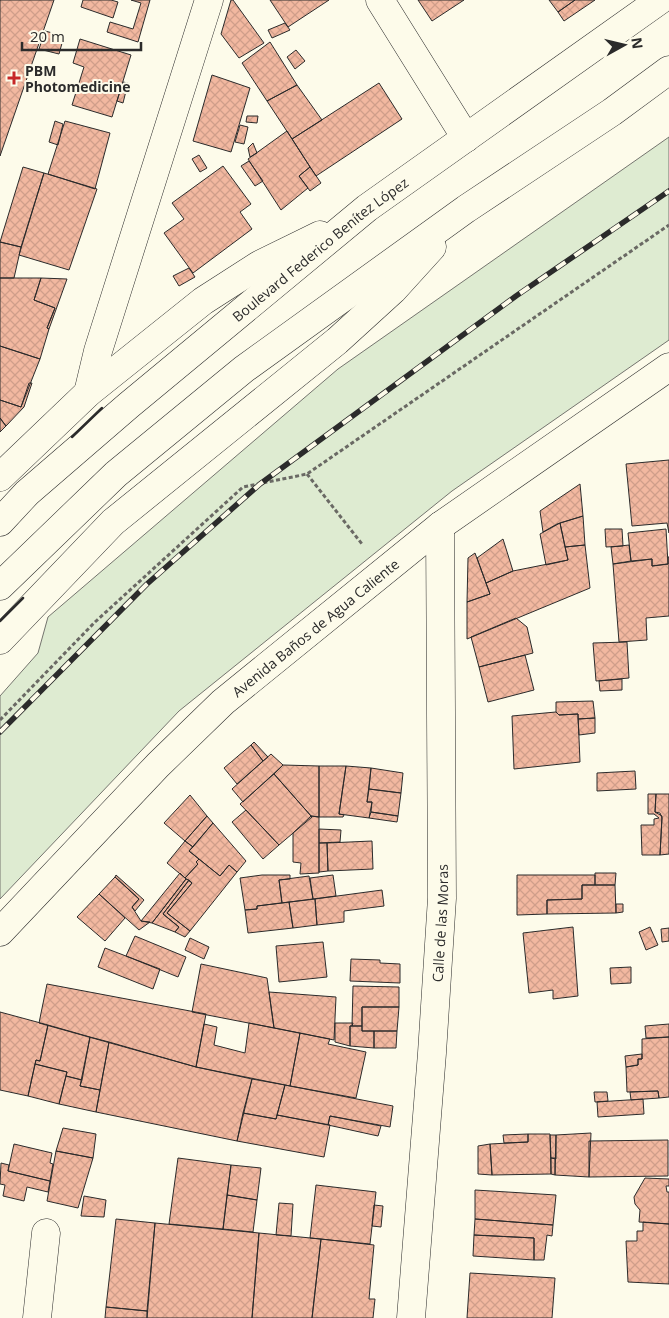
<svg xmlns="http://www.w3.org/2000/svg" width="669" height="1318" font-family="'Open Sans',sans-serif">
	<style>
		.park { fill: #deebd1; stroke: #74746e }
		.building { fill: url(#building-cross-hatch); stroke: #2b2b2b }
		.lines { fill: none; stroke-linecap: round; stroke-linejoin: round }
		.minor-casing { stroke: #2b2b2b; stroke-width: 29 }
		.major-casing { stroke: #2b2b2b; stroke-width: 29 }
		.path { stroke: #6a6964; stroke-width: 3; stroke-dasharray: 4 2.5; stroke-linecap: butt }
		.minor { stroke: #fdfbea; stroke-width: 28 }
		.major { stroke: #fdfbea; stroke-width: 28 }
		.rail-casing { stroke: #2b2b2b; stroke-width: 5.5 }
		.rail { stroke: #fdfbea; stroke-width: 4; stroke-dasharray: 11; stroke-linecap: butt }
		.wall { stroke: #2b2b2b; stroke-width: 2.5 }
		.poi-dot { fill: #c62828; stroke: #fdfbea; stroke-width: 2 }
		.labels { text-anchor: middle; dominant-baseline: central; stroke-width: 4; stroke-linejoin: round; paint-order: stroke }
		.poi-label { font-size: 14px; font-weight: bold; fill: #2b2b2b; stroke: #fdfbea; text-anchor: start }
		.street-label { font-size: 14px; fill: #2b2b2b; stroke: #fdfbea }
	</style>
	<defs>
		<pattern id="building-cross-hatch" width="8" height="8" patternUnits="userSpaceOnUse" patternTransform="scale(1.25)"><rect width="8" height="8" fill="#f2b8a0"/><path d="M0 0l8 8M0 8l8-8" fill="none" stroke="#d09e8a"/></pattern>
	</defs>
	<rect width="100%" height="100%" fill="#fdfbea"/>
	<path class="park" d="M669,137v203l-217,151 -273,220 -179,188v-203l38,-43 10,-36 290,-248z"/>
	<path class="building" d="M0,0h54l-54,156z
		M83,0h28l7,2 -5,16 -32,-11z
		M131,0h19l-12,42 -31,-10 3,-10 23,7 8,-26z
		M231,0h2l31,43 -25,15 -18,-24z
		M270,0h59l-41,27z
		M418,0h46l-32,21z
		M549,0h26l-17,12z
		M575,0h20l-31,21 -6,-9z
		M285,23l5,7 -18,8 -4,-8z
		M45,31l19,5 -5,18 -20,-5z
		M80,39l51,16 -19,62 -40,-12 12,-38 -11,-4z
		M270,42l27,43 -30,16 -25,-38z
		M296,50l9,11 -10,8 -8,-12z
		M212,75l38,13 -19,64 -38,-11z
		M123,82l5,1 -5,20 -6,-2z
		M379,83l23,36 -86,57 -24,-37z
		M297,85l25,35 -30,19 -25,-38z
		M247,116h11l-1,7 -11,-1z
		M55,121l8,3 -5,21 -9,-3z
		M65,121l45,12 -15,56 -47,-15z
		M240,125l8,2 -4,17 -9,-2z
		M287,131l23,36 -11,9 9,12 -27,22 -33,-51z
		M253,143l4,10 -7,4 -2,-9z
		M199,155l8,13 -7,4 -8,-13z
		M249,161l14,20 -8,5 -14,-20z
		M223,166l28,38 -11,8 12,17 -59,44 -29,-40 20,-14 -12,-16z
		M23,167l21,6 -23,74 -21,-5z
		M310,167l11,16 -11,8 -11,-15z
		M44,173l53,16 -28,81 -50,-15z
		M0,242l21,5 -7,31h-14z
		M189,268l6,9 -16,9 -6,-10z
		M0,278h41l-7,22 21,8 -8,20 2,1 -9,30 -40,-13z
		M41,278l26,1 -18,50 -2,-1 8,-20 -21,-8z
		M0,346l40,13 -19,48 -21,-7z
		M29,383h3l-8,24 -18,19 -6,-8v-18l21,7z
		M0,418l6,8 -6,6z
		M669,460v73l-2,-10 -35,3 -6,-62z
		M580,484l3,32 -26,8 -14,8 -3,-21z
		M583,516l2,29 -20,2 -5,-24z
		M560,523l8,37 -22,5 -6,-31z
		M605,529h17l1,17 -17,1z
		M666,529l2,35 -16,2v-7l-21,2 -3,-28z
		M503,539l10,32 -27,12 -9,-25z
		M585,545l5,43 -123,51v-37l23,-8 -4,-11 27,-12 55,-11 -3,-13z
		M629,545l2,16 -18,3 -2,-17z
		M475,553l15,41 -23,8 1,-44z
		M668,557h1v59l-23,2 1,22 -28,2 -6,-78 39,-5v7l16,-2z
		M516,618l11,9 6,26 -54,14 -8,-30z
		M627,642l2,36 -33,3 -3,-38z
		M525,655l9,35 -46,12 -9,-35z
		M622,679v11l-22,1 -1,-10z
		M593,701l2,17 -17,1v-5l-19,1 -3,-3v-10z
		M556,712l3,3 19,-1 2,48 -66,7 -2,-53z
		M595,718v15l-16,2 -1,-16z
		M254,742l14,15 -5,4 -12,-16z
		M251,745l12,16 -26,23 -13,-16z
		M271,754l12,11 -40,37 -11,-13z
		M283,765l36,1v51l-8,-1 -37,-42z
		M319,766h27l-7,48 5,1 -1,2h-24z
		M346,766l25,2 -4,34h5l-3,16 -30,-4z
		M371,768l32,5 -2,20 -32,-4z
		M635,771l1,18 -39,2v-18z
		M274,774l38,43 -33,28 -39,-41z
		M369,789l32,4 -3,23 -27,-4 1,-10h-5z
		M648,794h8l-1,18 7,4 -2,39h-18l-1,-30h13v-6l5,-1 -5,-4h-6z
		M656,794h13v60l-9,1 2,-37 -2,-5 -5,-1z
		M190,795l17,21 -22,25 -21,-18z
		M246,810l33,35 -16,14 -31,-37z
		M371,812l27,4 -1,6 -28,-4z
		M207,816l6,7 -20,24 -8,-6z
		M311,816l8,1v56l-19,1 1,-11 -8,-1v-29z
		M213,823l33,38 -9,11 -8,-7 -9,11 -31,-25z
		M319,829l22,1 -1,12 -21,1z
		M185,841l8,6 -4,4 10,8 -3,3 2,2 -13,14 -18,-15z
		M372,841l1,28 -45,2 -1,-28z
		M319,843h8l1,28 -9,1z
		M199,859l21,17 9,-11 8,7 -47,59 -23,-18 25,-30 -7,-5 13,-14 -2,-2z
		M180,873l6,6 -34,44 -11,-2z
		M595,873h21l-1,12h-20z
		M116,875l28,25 -9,11 -3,-4 7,-8 -24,-22z
		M262,875h28v4l-11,1 3,23 -25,3v3l-12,1 -5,-32z
		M333,875l3,21 -23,3 -3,-21z
		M517,875h78v10h-13v14l-35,1v14l-30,1z
		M309,876l4,23 -31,4 -3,-23z
		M115,877l24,22 -7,8 9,14 9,1 -11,8 -40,-36z
		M186,879l3,1 -26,34 16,13 -4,5 -23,-9z
		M189,880l3,3 -25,30 23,18 -5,6 -10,-5 4,-5 -16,-13z
		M582,885h33l1,28 -69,1v-14l35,-1z
		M382,890l2,16 -40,5v11l-27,3 -2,-26z
		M99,894l26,24 -20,23 -28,-24z
		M315,899l2,26 -24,3 -4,-26z
		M289,902l4,26 -45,5 -3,-23 12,-1v-3z
		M616,904h7v8l-7,1z
		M573,927l5,69 -25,3v-9l-24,3 -6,-60z
		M650,927l8,18 -12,5 -7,-18z
		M669,928v13l-7,1 -1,-13z
		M135,936l51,21 -8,20 -52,-21z
		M190,938l19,9 -5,12 -19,-9z
		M323,942l4,35 -48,5 -3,-36z
		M105,948l55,21 -7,20 -55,-22z
		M351,959l29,1v3l20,1v19l-50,-2z
		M201,964l66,14 7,50 -82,-16z
		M631,967v16l-20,1 -1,-16z
		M47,984l159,30 -10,53 -157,-44z
		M353,986l46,1v20h-37v19h-10z
		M269,992l67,5 -2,43 -60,-12z
		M362,1007h37l-2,24h-35z
		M0,1012l48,13 -8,36 -4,-1 -8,36 -28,-6z
		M249,1023l51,10 -10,53 -94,-19 8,-43 13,3 -3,18 31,8z
		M335,1023h18l-1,3h-2v20l-15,-4z
		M669,1024v13l-23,1 -1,-12z
		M48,1025l42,12 -8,43 -16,-4 1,-4 -32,-8 1,-4 4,1z
		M350,1026h12v5h12v17l-24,-2z
		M374,1031h23l-1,17h-22z
		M300,1033l30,6 -2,5 38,8 -10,46 -66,-12z
		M90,1037l19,5 -9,48 -20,-4z
		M669,1037v60l-10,1 -1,-7 -31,1 -1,-25 12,-2v-6h4v-20z
		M109,1042l87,25 56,12 -15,62 -141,-29z
		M642,1054v5h-4v6l-12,2 -1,-11z
		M35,1064l32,8 -8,32 -31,-8z
		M66,1076l16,4 -2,6 20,4 -4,22 -37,-8z
		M252,1079l33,6 -9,34 -33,-6z
		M285,1085l108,21 -3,21 -60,-11 -2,9 -51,-10z
		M658,1091l1,7 -28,2 -1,-8z
		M594,1092h13l1,9 -13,1z
		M643,1099l1,15 -46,3 -1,-15z
		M243,1113l33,6 1,-4 53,10 -6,32 -87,-16z
		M330,1116l51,10 -3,10 -50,-11z
		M63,1128l33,6 -3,24 -37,-7z
		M591,1133l-2,44 -34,-2 1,-40z
		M528,1134v8l-24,1 -1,-8z
		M528,1134h22l1,40 -59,1 -2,-31 38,-2z
		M550,1135h6v24l-5,-1z
		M668,1140v36l-79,1v-36z
		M14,1144l38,9 -2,10 3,1 -3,17 -42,-10z
		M490,1144l2,31 -14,-1v-28z
		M56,1151l37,7 -15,50 -31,-7z
		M178,1158l53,7 -8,64 -54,-5z
		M551,1158h4v17l-4,-1z
		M1,1163l8,2 -1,6 42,10 -2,11 -21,-5 -3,14 -21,-5 2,-11 -5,-1z
		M231,1165l30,3 -4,32 -30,-5z
		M645,1178l24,1v7h-3l1,6h2v32l-30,-2 1,-12 -5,-6 -1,-7z
		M316,1185l60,7 -6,52 -60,-6z
		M475,1190l81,5 -3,30 -78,-6z
		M227,1195l30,5 -4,32 -30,-3z
		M84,1196l22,4 -2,17 -23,-1z
		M279,1203l14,1 -2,32 -15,-1z
		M374,1205l9,1 -2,21 -9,-1z
		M116,1219l39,4 -8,88 -41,-4z
		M475,1219l78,6 -1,11 -5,-1 -3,25h-10v-22l-60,-3z
		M643,1222l26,2v60l-41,-2 -2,-41h11v-10h6z
		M155,1223l104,10 -7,85h-105z
		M259,1233l62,6 -9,79h-60z
		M474,1235l60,3v22l-61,-4z
		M321,1239l53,6 -5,54h6l-2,19h-61z
		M470,1273l85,5 -3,40h-85z
		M106,1307l41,4v7h-42z"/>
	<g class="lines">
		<g class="minor-casing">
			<g id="minor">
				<path d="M380,0l86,138"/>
				<path d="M88,393l10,-42 111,-351"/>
				<path id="s1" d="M0,932l158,-167 65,-63 217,-176 229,-159"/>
				<path d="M37,1318l9,-85"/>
				<path id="s2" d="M411,1318l21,-265 10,-155 -2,-372"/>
			</g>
		</g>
		<g class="major-casing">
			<g id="major">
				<path d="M0,477l88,-84 115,-92 56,-36 61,-30"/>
				<path id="s3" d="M0,522l27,-29 102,-88 238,-197 293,-208"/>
				<path d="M0,586l116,-112 128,-105 222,-160 146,-97 57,-42"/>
				<path d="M0,640l113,-118 224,-181 56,-51 39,-43"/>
			</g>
		</g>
		<path class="path" d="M307,474l55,70
			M0,720l95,-98 148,-135 64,-13 362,-249"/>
		<use href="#minor" class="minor"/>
		<use href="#major" class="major"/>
		<g class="rail-casing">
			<path id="rail" d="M0,732l147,-148 113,-100 256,-188 153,-105"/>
		</g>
		<use href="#rail" class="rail"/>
		<path class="wall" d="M72,437l30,-29
			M0,621l23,-23"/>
	</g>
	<path class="poi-dot" d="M11.5 70.5h5v5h5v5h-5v5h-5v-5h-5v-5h5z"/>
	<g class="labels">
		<g class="poi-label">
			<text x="25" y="70">PBM<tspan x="25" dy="16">Photomedicine</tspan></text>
		</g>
		<g class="street-label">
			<text stroke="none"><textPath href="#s3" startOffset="421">Boulevard Federico Benítez López</textPath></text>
			<text stroke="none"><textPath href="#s1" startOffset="439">Avenida Baños de Agua Caliente</textPath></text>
			<text stroke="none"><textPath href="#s2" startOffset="396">Calle de las Moras</textPath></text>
		</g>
	</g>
	<g transform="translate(624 45) rotate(82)" stroke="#fdfbea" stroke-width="4" paint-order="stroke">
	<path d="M0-4L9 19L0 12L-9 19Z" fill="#2b2b2b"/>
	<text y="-8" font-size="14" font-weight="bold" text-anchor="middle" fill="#2b2b2b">N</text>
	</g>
	<path d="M22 42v8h119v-8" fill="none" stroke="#2b2b2b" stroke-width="2.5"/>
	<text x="30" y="42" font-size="15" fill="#2b2b2b" stroke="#fdfbea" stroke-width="4" paint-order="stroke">20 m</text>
</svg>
